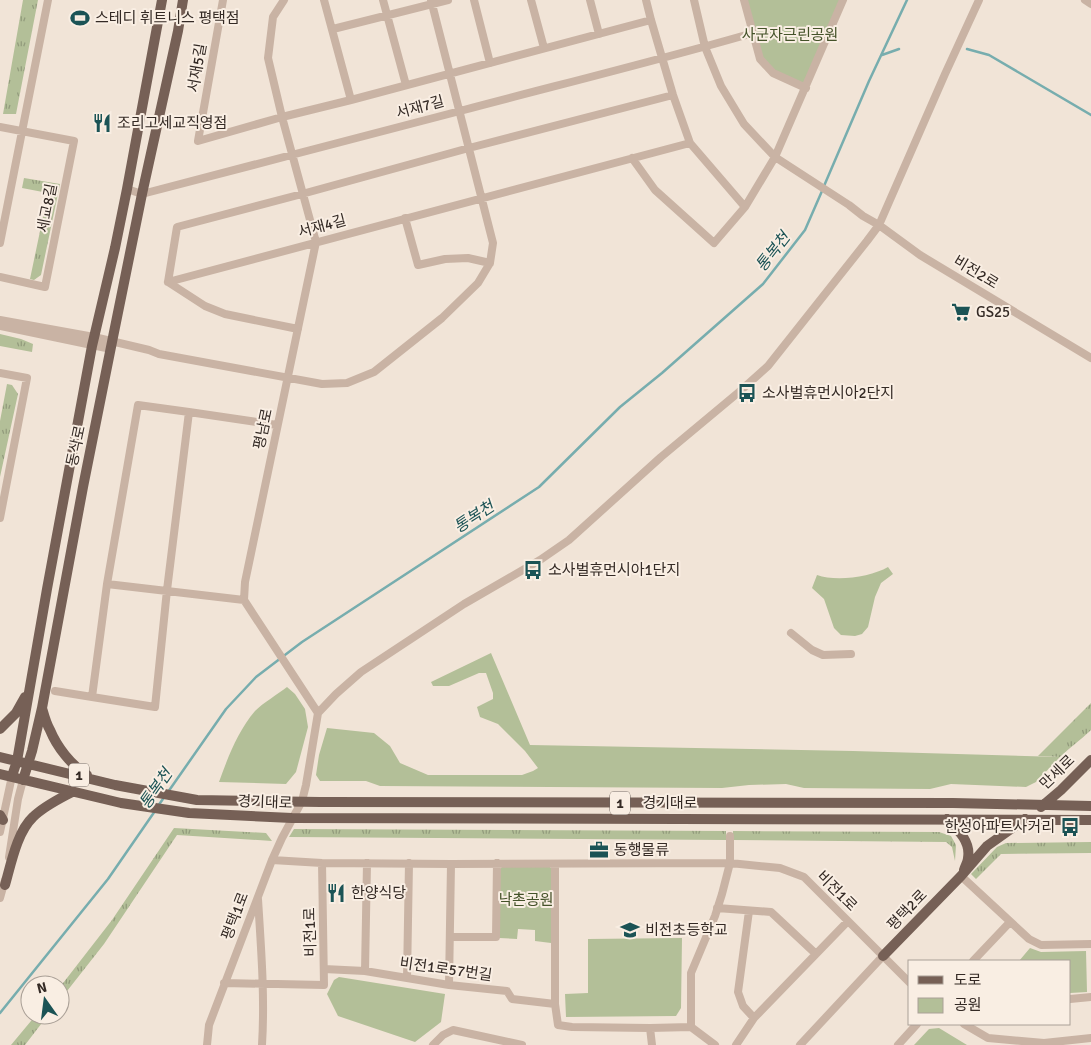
<svg xmlns="http://www.w3.org/2000/svg" width="1091" height="1045" font-family="Signika,'Noto Sans KR',sans-serif">
	<style>
		.grass { fill: url(#grass-tufts) }
		.park { fill: #b3bf98 }
		.lines { fill: none; stroke-linecap: round; stroke-linejoin: round }
		.stream { stroke: #77adae; stroke-width: 2.5 }
		.minor { stroke: #c9b3a4; stroke-width: 8 }
		.major { stroke: #766056; stroke-width: 10 }
		.labels { text-anchor: middle; dominant-baseline: central; stroke-width: 4; stroke-linejoin: round; paint-order: stroke }
		.shield { fill: #f9eee3; stroke: #6f655e; stroke-width: 1 }
		.shield-label { font-size: 14px; font-weight: bold; fill: #342a25 }
		.poi-label { font-size: 15px; fill: #342a25; stroke: #f9eee3; text-anchor: start }
		.park-label { font-size: 15px; fill: #445229; stroke: #f9eee3 }
		.street-label { font-size: 15px; fill: #342a25; stroke: #f9eee3 }
		.water-label { font-size: 16px; font-style: italic; fill: #1b5355; stroke: #f9eee3 }
	</style>
	<defs>
		<pattern id="grass-tufts" width="24" height="20" patternUnits="userSpaceOnUse" patternTransform="scale(1.25)"><rect width="24" height="20" fill="#b3bf98"/><path d="M3 7l-1-3M5 7V3M7 7l1-3M15 17l-1-3M17 17v-4M19 17l1-3" fill="none" stroke="#929b7c"/></pattern>
	</defs>
	<rect width="100%" height="100%" fill="#f1e4d7"/>
	<path class="grass" d="M23,0h15l-22,114h-13z
		M24,178l36,6 -19,91 -7,5 -4,-1 18,-86 -26,-5z
		M0,334l21,5 12,5 -1,8 -32,-6z
		M7,384l5,1 6,9 -18,83v-56z
		M1091,703v27c-10,10 -21,17 -31,27l-22,-1z
		M174,828l92,5 6,8 -95,-6 -73,109 -44,56v-13l52,-67z
		M294,829l432,2v9l-437,-3z
		M733,831l206,1 12,4 5,9 -1,16 -3,-14 -6,-5 -213,-2z
		M1091,842v11l-90,1 -25,25 -5,-5 26,-27 9,-4z
		M36,1015h12l-23,30h-14z"/>
	<path class="park" d="M744,0h99l-37,88 -33,-15 -13,-14z
		M888,567l5,7 -12,9 -6,14 -7,30 -6,7 -7,2 -14,-1 -7,-7 -10,-29 -12,-11 5,-13c19,7 54,2 71,-8z
		M491,653l39,92 323,6 207,6 -24,25 -10,5 -75,-3 -21,5 -126,-1 -18,-4 -37,1 -27,3 -342,-2 -14,-5h-46l-4,-6 3,-20 8,-27 47,5 16,13 10,17 28,12h94l11,-4 5,-3 -13,-17 -27,-27 -18,-7 -3,-10 16,-8v-6l-7,-20h-7l-30,13h-16l-2,-4z
		M287,687l8,7 10,15 3,18 -12,45 -10,12 -67,-2c9,-25 19,-51 36,-71 8,-8 23,-17 32,-24z
		M503,866l47,1 3,3 -2,73 -16,-2v-11l-17,-1 -1,10 -18,-1v-68z
		M682,938l-1,70 -5,8 -110,1 -1,-23 23,-1v-54z
		M1030,948l11,4 45,-1 1,41 -17,1v-32h-51z
		M339,977l106,17 -4,28 -26,20 -77,-26 -11,-22 7,-14z
		M939,1028l28,17h-53l15,-16z"/>
	<g class="lines">
		<path class="stream" d="M967,49l22,6 102,60
			M882,55l17,-6
			M824,186l45,-105 38,-81
			M168,792l58,-83 30,-32 46,-35 237,-155 81,-80 42,-34 101,-89 42,-54 17,-39
			M158,806l7,-10
			M0,1013l108,-134 47,-68"/>
		<path class="minor" d="M223,0l-25,141 84,-24 69,-17 300,-80
			M284,0l-11,17 -5,41 14,59 34,125 -71,340 -1,18 74,113
			M324,0l27,100
			M383,0l23,85
			M474,0l16,63
			M531,0l13,48
			M590,0l9,34
			M646,0l5,20 22,75 17,48 55,64
			M694,0l11,47 16,39 23,38 31,33 74,48 14,11 16,9 41,30 171,103
			M744,0l16,59 13,14 33,15
			M1085,0l6,4
			M333,29l115,-29
			M0,127l74,14 -29,146 -45,-10
			M632,158l23,32 59,53 31,-36 30,-50 68,-157
			M127,189l15,5c106,-27 212,-56 318,-83 98,-26 196,-50 293,-78
			M405,218l13,47 27,-6 23,-1 22,5
			M0,243l48,-243
			M168,282l9,-55 125,-33 167,-46 204,-53
			M168,282l522,-139
			M168,282l37,24 20,8 73,15
			M0,320l94,17 55,13 10,4 163,30 25,-1 27,-11 68,-54 36,-35 12,-20 3,-20 -62,-243
			M0,326l111,23
			M0,373l27,5 -27,140
			M189,412l88,13
			M791,633l21,17 11,5 28,-1
			M55,691l37,6 15,-113 137,16
			M92,697l63,10 12,-117 22,-178 -51,-7 -31,179
			M0,832l12,-56
			M9,857l9,-58 5,-19
			M272,860l50,3 129,1 279,-1 50,5 24,9 106,106
			M555,864v140l3,21 14,2 78,1 41,-1 24,18
			M961,876l68,63 12,6 50,-1
			M0,898l5,-18
			M258,899c3,49 7,97 4,146
			M717,908l54,4 45,42
			M749,911l-11,81 5,14 11,12
			M451,937h45l1,-74
			M973,961l37,-39
			M324,969l41,2 84,14 58,6 5,8 43,5
			M365,971l2,-108
			M407,978l2,-115
			M224,983l100,2 -2,-122
			M449,985l2,-121
			M1070,999l21,-2
			M964,1024l24,14 56,5 47,-5
			M691,1027v-54l24,-57 7,-22 8,-31v-27
			M650,1028l2,17
			M207,1045l2,-20 63,-165 10,-22 20,-37 4,-16 12,-72 18,-19 25,-22 103,-68 76,-44 29,-20 92,-83 78,-65 29,-26 99,-125 12,-16 66,-151 34,-74
			M433,1045l10,-10 10,-5 69,15
			M736,1045l18,-27 94,-97
			M800,1045l83,-89
			M898,1045l19,-21"/>
		<path class="major" d="M42,708c2,7 4,15 8,22 7,17 21,35 37,45
			M0,729l16,-16 9,-16
			M0,757l115,28 82,15 123,2 633,1 138,3
			M0,774l121,29 68,10 103,5 799,2
			M12,776l5,-15 30,-172 45,-243 23,-98 12,-59 35,-189
			M23,780l9,-29 10,-43 41,-221 29,-145 30,-148 36,-163 5,-31
			M1041,807l20,-17 30,-30
			M0,815l3,5
			M947,819c10,10 24,22 21,39 0,4 -3,8 -4,12
			M5,885c6,-21 12,-53 28,-68 11,-11 26,-18 39,-25
			M883,956l78,-80 26,-30 38,-27"/>
	</g>
	<defs>
		<g id="stadium-bare" transform="scale(1.5)"><path d="M0-5a6.5 5 0 1 0 0 10a6.5 5 0 1 0 0-10ZM-3.5-1.8h7v3.6h-7Z" fill="#1b5355" stroke="#f9eee3" stroke-width="2.5" paint-order="stroke"/></g>
		<g id="restaurant-bare" transform="scale(1.5)"><path d="M-5-6h1v4h1v-4h1v4h1v-4h1v5L-1.5 .5V6h-2V.5L-5-1ZM5-6V6H3V1.5H1.5Q1.5-4 5-6Z" fill="#1b5355" stroke="#f9eee3" stroke-width="2.5" paint-order="stroke"/></g>
		<g id="supermarket-bare" transform="scale(1.5)"><path d="M-6-5.5h2.5l.6 2H6L4.5 2H-2.5L-4.4-4H-6ZM-1.5 3.2a1.3 1.3 0 1 0 .1 0ZM3 3.2a1.3 1.3 0 1 0 .1 0Z" fill="#1b5355" stroke="#f9eee3" stroke-width="2.5" paint-order="stroke"/></g>
		<g id="bus-bare" transform="scale(1.5)"><path d="M-5-6H5V4H4V6H2V4H-2V6H-4V4H-5ZM-3.5-4V0h7V-4ZM-3.5 1.2v1.5H-2V1.2ZM2 1.2v1.5H3.5V1.2Z" fill="#1b5355" stroke="#f9eee3" stroke-width="2.5" paint-order="stroke"/></g>
		<g id="office-bare" transform="scale(1.5)"><path d="M-6-3h4V-5.5h4V-3h4V5H-6ZM-1-4.5V-3h2v-1.5ZM-6 0V1H6V0Z" fill="#1b5355" stroke="#f9eee3" stroke-width="2.5" paint-order="stroke"/></g>
		<g id="school-bare" transform="scale(1.5)"><path d="M0-5L7-2L0 1L-7-2ZM-4 1L0 2.5L4 1V4Q0 6-4 4Z" fill="#1b5355" stroke="#f9eee3" stroke-width="2.5" paint-order="stroke"/></g>
	</defs>
	<g fill-rule="evenodd">
		<use href="#stadium-bare" x="80" y="18"/>
		<use href="#restaurant-bare" x="102" y="123"/>
		<use href="#supermarket-bare" x="961" y="312"/>
		<use href="#bus-bare" x="747" y="393"/>
		<use href="#bus-bare" x="533" y="570"/>
		<use href="#bus-bare" x="1070" y="827"/>
		<use href="#office-bare" x="599" y="850"/>
		<use href="#restaurant-bare" x="336" y="893"/>
		<use href="#school-bare" x="630" y="930"/>
	</g>
	<g class="labels">
		<g class="shield">
			<rect x="69" y="763.5" width="20" height="23" rx="4"/>
			<rect x="610" y="791.5" width="20" height="23" rx="4"/>
		</g>
		<g class="shield-label">
			<text x="79" y="775">1</text>
			<text x="620" y="803">1</text>
		</g>
		<g class="poi-label">
			<text x="95" y="18">스테디 휘트니스 평택점</text>
			<text x="117" y="123">조리고세교직영점</text>
			<text x="976" y="312">GS25</text>
			<text x="762" y="393">소사벌휴먼시아2단지</text>
			<text x="548" y="570">소사벌휴먼시아1단지</text>
			<text x="1055" y="827" text-anchor="end">한성아파트사거리</text>
			<text x="614" y="850">동행물류</text>
			<text x="351" y="893">한양식당</text>
			<text x="645" y="930">비전초등학교</text>
		</g>
		<g class="park-label">
			<text x="790" y="35">사군자근린공원</text>
			<text x="526" y="900">낙촌공원</text>
		</g>
		<g class="street-label">
			<text transform="translate(197 68) rotate(-80)">서재5길</text>
			<text transform="translate(420 107) rotate(-15)">서재7길</text>
			<text transform="translate(47 208) rotate(-79)">세교8길</text>
			<text transform="translate(322 226) rotate(-15)">서재4길</text>
			<text transform="translate(976 272) rotate(31)">비전2로</text>
			<text transform="translate(263 429) rotate(-78)">평남로</text>
			<text transform="translate(76 446) rotate(-78)">동삭로</text>
			<text transform="translate(1057 772) rotate(-44)">만세로</text>
			<text transform="translate(265 802) rotate(2)">경기대로</text>
			<text x="670" y="803">경기대로</text>
			<text transform="translate(837 891) rotate(45)">비전1로</text>
			<text transform="translate(907 910) rotate(-46)">평택2로</text>
			<text transform="translate(235 916) rotate(-69)">평택1로</text>
			<text transform="translate(310 932) rotate(-91)">비전1로</text>
			<text transform="translate(446 969) rotate(8)">비전1로57번길</text>
		</g>
		<g class="water-label">
			<text transform="translate(773 252) rotate(-52)">통복천</text>
			<text transform="translate(474 517) rotate(-33)">통복천</text>
			<text transform="translate(156 789) rotate(-55)">통복천</text>
		</g>
	</g>
	<rect x="908" y="960" width="162" height="65" fill="#f9eee3" stroke="#aaa097"/>
	<rect x="918" y="976" width="25" height="8" fill="#766056" stroke="#aaa097"/>
	<text x="954" y="985" font-size="15" fill="#342a25">도로</text>
	<rect x="918" y="998" width="25" height="15" fill="#b3bf98" stroke="#aaa097"/>
	<text x="954" y="1010" font-size="15" fill="#342a25">공원</text>
	<g transform="translate(45 1000) rotate(346)"><circle r="24" fill="#f9eee3" stroke="#aaa097"/>
	<path d="M0-4L9 19L0 12L-9 19Z" fill="#1b5355"/>
	<text y="-8" font-size="14" font-weight="bold" text-anchor="middle" fill="#342a25">N</text>
	</g>
</svg>
